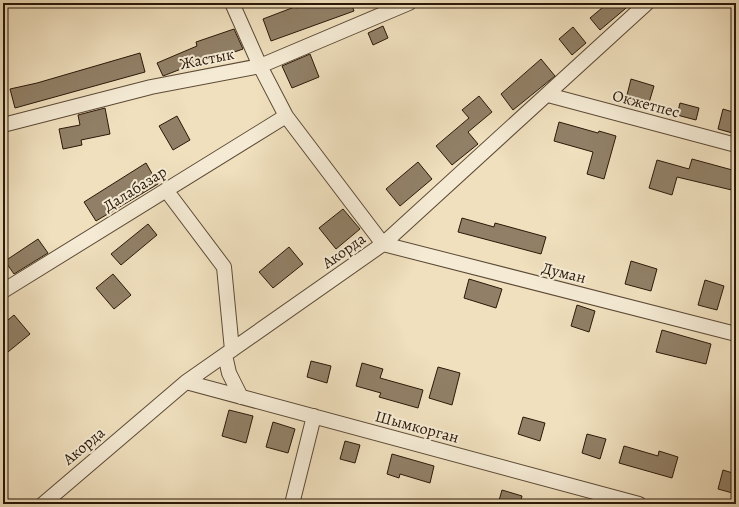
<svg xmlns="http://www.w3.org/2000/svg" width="739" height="507" font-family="Alegreya,serif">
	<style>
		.building { fill: #918067; stroke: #2a1808 }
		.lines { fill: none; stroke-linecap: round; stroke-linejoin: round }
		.minor-casing { stroke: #5c4a36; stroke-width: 16 }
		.minor { stroke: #f5ebd5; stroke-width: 14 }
		.labels { text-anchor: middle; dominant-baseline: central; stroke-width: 4; stroke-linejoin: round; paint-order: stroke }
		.street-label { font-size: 16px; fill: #2a1808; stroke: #f5ebd5 }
	</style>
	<rect width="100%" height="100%" fill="#f0e0be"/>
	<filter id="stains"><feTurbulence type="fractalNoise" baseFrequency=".005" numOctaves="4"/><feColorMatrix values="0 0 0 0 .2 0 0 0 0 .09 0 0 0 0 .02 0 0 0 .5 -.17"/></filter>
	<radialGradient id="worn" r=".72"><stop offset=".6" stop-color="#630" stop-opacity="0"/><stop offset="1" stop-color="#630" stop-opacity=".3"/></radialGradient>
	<path class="building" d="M312,3h39l3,8 -83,30 -8,-22 34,-13v2z
		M608,3h24l-32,27 -10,-12z
		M383,26l5,12 -15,7 -5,-12z
		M573,27l13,16 -14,12 -13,-16z
		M234,29l9,20 -40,14 -1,-2 -39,15 -6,-13 40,-17 -1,-4z
		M140,53l5,19 -130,36 -5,-19 27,-6z
		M310,54l9,23 -27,11 -10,-22z
		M541,59l14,17 -42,34 -12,-16z
		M631,79l23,7 -6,20 -22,-7z
		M479,96l13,16 -24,20 10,12 -26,21 -16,-19 33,-28 -7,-8z
		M680,103l19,5 -3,12 -19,-5z
		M105,108l5,26 -29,6 1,5 -19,4 -4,-20 21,-4 -2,-10z
		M723,109l13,4v21l-18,-5z
		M177,116l13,24 -17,10 -14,-24z
		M559,122l39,11 1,-2 17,5 -12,43 -17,-5 6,-22 -39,-11z
		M692,159l44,12v20l-59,-14 -5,18 -23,-7 8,-28 32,9z
		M418,162l14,17 -32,27 -14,-17z
		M146,163l12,21 -62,37 -12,-19z
		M343,209l17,20 -24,20 -17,-21z
		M462,218l32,9 1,-4 51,14 -5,17 -83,-22z
		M148,224l9,11 -36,30 -10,-11z
		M38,239l10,14 -34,21 -9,-13z
		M289,247l14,17 -30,24 -14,-16z
		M631,261l26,8 -6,22 -26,-7z
		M113,274l18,21 -17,14 -18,-21z
		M469,279l33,10 -6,19 -32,-10z
		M705,280l19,6 -7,24 -19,-5z
		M577,305l18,6 -6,21 -18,-6z
		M14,315l16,19 -27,22v-32z
		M662,330l49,14 -5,20 -50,-12z
		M311,361l20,5 -4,17 -20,-6z
		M362,363l21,6 -3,9 43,12 -5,18 -39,-11 2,-4 -25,-7z
		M438,367l22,6 -8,32 -23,-7z
		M229,410l24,6 -7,27 -24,-7z
		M523,417l22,6 -5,18 -22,-7z
		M273,422l22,7 -7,24 -22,-6z
		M587,434l19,5 -6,20 -18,-6z
		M345,441l15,4 -5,18 -15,-4z
		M624,446l34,10 1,-5 19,6 -6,21 -53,-15z
		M392,454l42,12 -4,17 -30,-9 -1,4 -12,-4z
		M723,470l13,4v20l-18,-5z
		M502,490l20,6 -2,8h-22z"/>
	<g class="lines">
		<g class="minor-casing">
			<path id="minor" d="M232,3l28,63 26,50 97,128 353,90
				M548,95l188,50
				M3,125l148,-38 109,-21 149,-63
				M166,190l58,77 8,83
				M3,291l283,-175
				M225,355l4,18 12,24
				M186,382l453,122
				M43,504l143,-122 197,-138 264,-241
				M292,504l22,-88"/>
		</g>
		<use href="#minor" class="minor"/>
	</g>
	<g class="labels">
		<g class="street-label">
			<text transform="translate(207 59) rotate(-11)">Жастык</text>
			<text transform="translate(646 104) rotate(15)">Окжетпес</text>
			<text transform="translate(135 189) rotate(-32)">Далабазар</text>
			<text transform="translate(344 251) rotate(-35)">Акорда</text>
			<text transform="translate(564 273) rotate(14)">Думан</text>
			<text transform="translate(417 427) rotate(15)">Шымкорган</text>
			<text transform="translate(84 446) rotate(-40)">Акорда</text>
		</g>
	</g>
	<rect width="739" height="507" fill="none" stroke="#f0e0be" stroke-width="16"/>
	<rect x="4" y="4" width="731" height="499" fill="none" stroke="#2a1808" stroke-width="2"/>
	<rect x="8" y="8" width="723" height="491" fill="none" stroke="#2a1808"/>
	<rect width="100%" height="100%" filter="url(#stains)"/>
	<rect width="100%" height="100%" fill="url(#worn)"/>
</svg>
